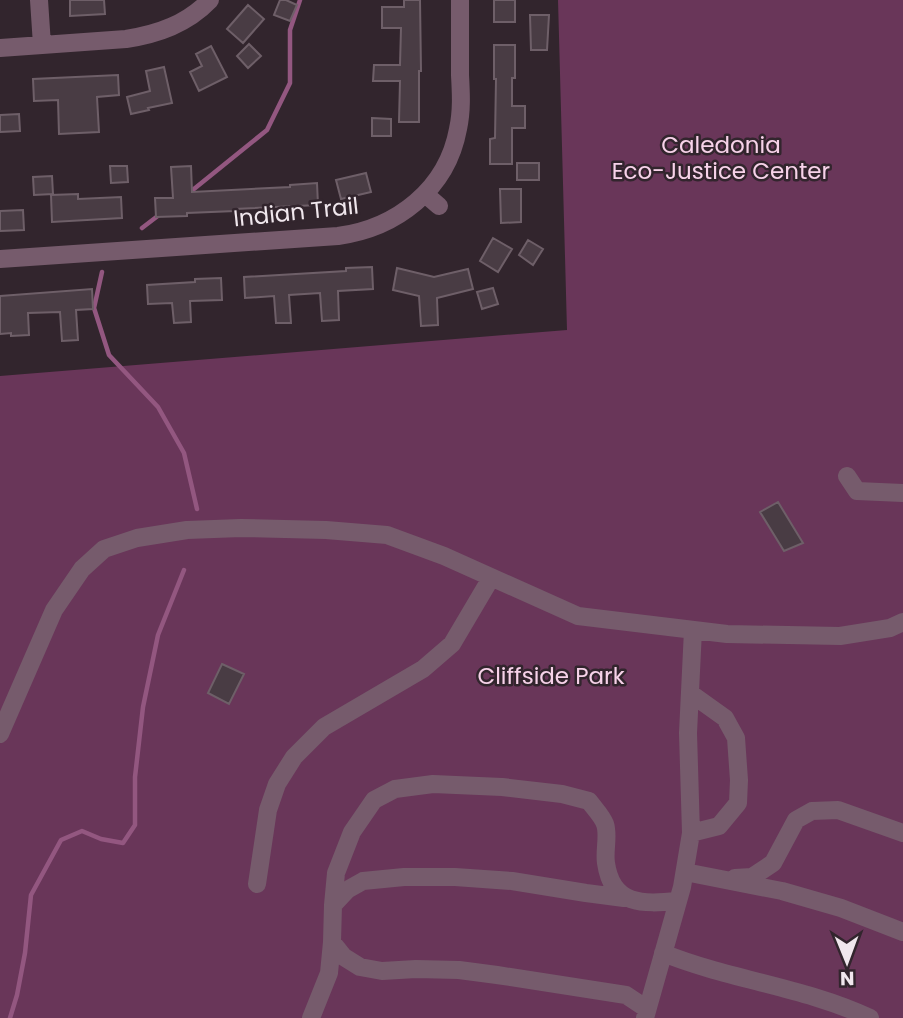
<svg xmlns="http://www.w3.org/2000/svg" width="903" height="1018" font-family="Poppins,sans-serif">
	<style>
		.green { fill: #693659 }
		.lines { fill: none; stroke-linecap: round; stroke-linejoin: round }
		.stream { stroke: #935780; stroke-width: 4.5 }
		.building { fill: #493c44; stroke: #6e5f68; stroke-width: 2 }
		.minor { stroke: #765b6c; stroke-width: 18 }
		.labels { text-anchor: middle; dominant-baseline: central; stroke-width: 5; stroke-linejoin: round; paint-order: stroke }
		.park-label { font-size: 23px; fill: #f7d2e9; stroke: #32252d }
		.street-label { font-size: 23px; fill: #f0e7ed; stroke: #32252d }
	</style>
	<rect width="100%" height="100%" fill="#32252d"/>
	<path class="green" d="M558,0h345v1018h-903v-642l567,-46z"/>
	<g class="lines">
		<path class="stream" d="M189,193l78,-63 23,-47v-53l10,-30
			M142,228l17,-13
			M102,272l-8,36 15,47 49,52 26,46 13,56
			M10,1018l7,-23 8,-42 6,-58 30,-55 21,-9 19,8 22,4 12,-18v-48l8,-70 15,-72 26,-65"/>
	</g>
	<path class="building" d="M70,0h34l1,14 -35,2z
		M280,0h6l11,5 -7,16 -16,-6z
		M404,0h16l1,71h-2v51h-20l1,-41h-27l1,-16h26l1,-37h-19v-21h22z
		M494,0h21v22h-21z
		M248,5l16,14 -21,24 -16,-14z
		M530,15h19l-2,35h-16z
		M249,44l12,12 -13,12 -11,-12z
		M494,45h21v33h-3v28h13v22h-13v36h-22v-25l5,-1 1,-59h-2z
		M211,46l16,31 -28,14 -9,-19 12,-6 -6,-12z
		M164,67l8,36 -24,5 1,2 -18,4 -4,-17 23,-6 -4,-20z
		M118,75l1,20 -22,2 2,35 -40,2 -1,-34 -24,1 -1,-22z
		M19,114l1,17 -20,1v-17z
		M372,118l19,1v17h-19z
		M517,163h22v17h-22z
		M110,166h17l1,16 -17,1z
		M191,166l1,26 98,-5v-2l27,-2 1,22 -83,4v2l-48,2v3l-31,1 -1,-19h18l-2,-31z
		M366,173l5,19 -30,7 -5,-19z
		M52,176l1,18 -19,1 -1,-18z
		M500,189h21v33l-20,1z
		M78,194v5l43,-2 1,21 -70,4 -1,-27z
		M23,210l1,20 -24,1v-20z
		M493,238l19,11 -14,23 -18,-11z
		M528,240l15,9 -10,16 -14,-10z
		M372,267l1,22 -35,2 1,29 -17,1 -2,-28 -31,2 2,28h-15l-2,-27 -29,2 -1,-21 102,-6v-3z
		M397,268l37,9 34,-8 5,20 -36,9 1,27 -17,1 -2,-30 -26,-6z
		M221,278l1,22 -32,1 1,21 -17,1 -2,-20 -24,1 -1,-19 48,-3v-3z
		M493,288l5,16 -16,5 -5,-17z
		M92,289l1,20 -17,1 2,30 -16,1 -2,-29 -32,1 1,22 -18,1v-3l-11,1v-38z
		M778,502l25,41 -19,8 -24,-39z
		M222,664l22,10 -15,30 -21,-11z"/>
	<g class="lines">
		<path class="minor" d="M39,0l3,45
			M0,48l126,-9c32,-5 61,-15 84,-39
			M425,194l14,12
			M0,259l338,-23c59,-8 109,-47 120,-107 4,-18 3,-36 2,-54 0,-25 0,-50 0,-75
			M847,476l10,15 46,2
			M690,693l35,25 11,20 3,42 -1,23 -19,23 -28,7
			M0,734l54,-124 28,-41 22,-20 33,-11 50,-8 54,-2 85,2 61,5 57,21 134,60 149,18 113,2 50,-8 13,-6
			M685,872l97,19 59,17 62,24
			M735,878l17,-1 21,-14 23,-43 16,-9 26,-1 65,23
			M257,884l11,-74 9,-26 17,-27 30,-30 99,-58 29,-25 39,-66
			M333,905l14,-15 16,-9 41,-4h51l57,4 74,12 38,5
			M332,942l12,15 16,10 22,4 34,-2 43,1 38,5 129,20 21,14
			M663,953c67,27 141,34 207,65
			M311,1018l18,-45 3,-31 1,-37 3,-32 16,-41 22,-32 21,-11 38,-5 69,3 60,7 27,7c5,7 13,15 16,23 4,11 -1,27 1,39 6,43 37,41 72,38
			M645,1018l37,-131 9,-54 -3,-100 5,-103"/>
	</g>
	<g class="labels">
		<g class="park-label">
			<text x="721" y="145">Caledonia<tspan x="721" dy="26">Eco-Justice Center</tspan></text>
			<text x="551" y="676">Cliffside Park</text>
		</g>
		<g class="street-label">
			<text transform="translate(296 212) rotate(-6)">Indian Trail</text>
		</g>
	</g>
	<g transform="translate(847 962) rotate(179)" stroke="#32252d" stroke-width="5" paint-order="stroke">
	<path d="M0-5L12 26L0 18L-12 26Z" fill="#f0e7ed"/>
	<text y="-10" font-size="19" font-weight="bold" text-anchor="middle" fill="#f0e7ed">N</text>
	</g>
</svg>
